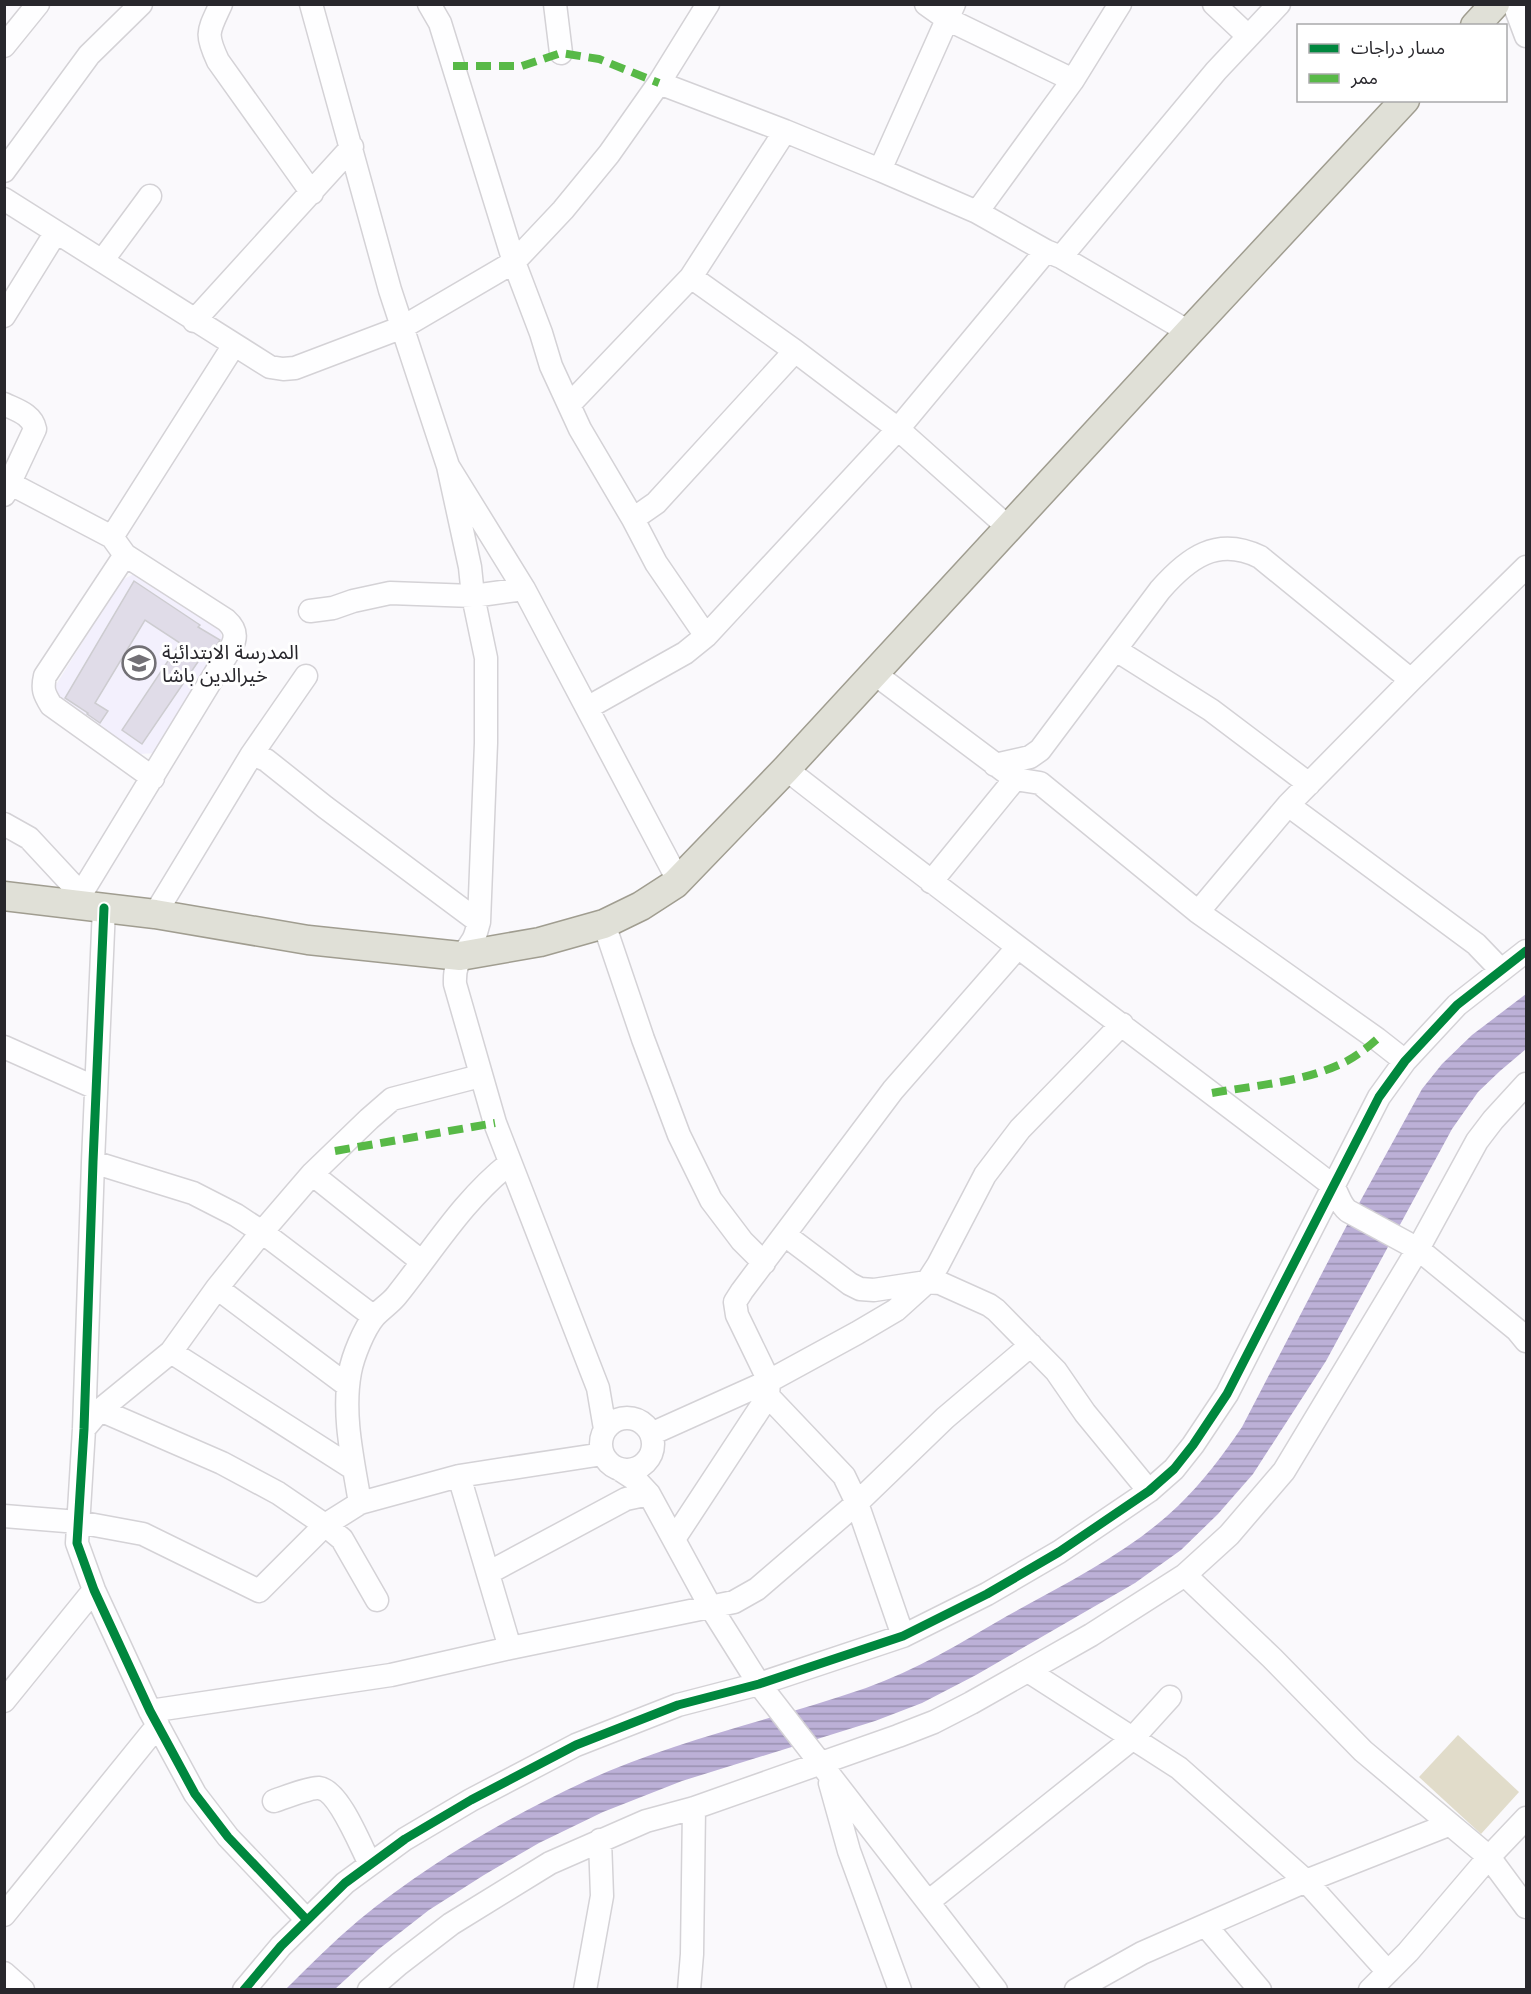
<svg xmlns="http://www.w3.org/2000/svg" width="1531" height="1994" font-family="'DM Sans','Noto Sans Arabic',sans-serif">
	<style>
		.built { fill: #f3f0fd }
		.green { fill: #e1dcca }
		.water { fill: url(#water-rules) }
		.building { fill: #e0dce8; stroke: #cdccd0; stroke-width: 1.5 }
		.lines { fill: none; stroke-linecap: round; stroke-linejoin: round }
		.minor-casing { stroke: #d4d2d6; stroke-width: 25 }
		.major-casing { stroke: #a09d90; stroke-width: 31 }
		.minor { stroke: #fefeff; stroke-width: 22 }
		.major { stroke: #e0e0d7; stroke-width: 28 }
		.quiet { stroke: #58b947; stroke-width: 8; stroke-dasharray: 15 8; stroke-linecap: butt }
		.cycleway-casing { stroke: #fff; stroke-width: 13 }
		.cycleway { stroke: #00873e; stroke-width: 9 }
		.labels { text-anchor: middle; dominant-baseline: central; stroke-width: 6; stroke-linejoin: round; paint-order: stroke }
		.poi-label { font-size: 20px; fill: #28272c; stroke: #fff; text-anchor: start }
	</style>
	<defs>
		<pattern id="water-rules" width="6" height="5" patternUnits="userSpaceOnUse" patternTransform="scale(1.5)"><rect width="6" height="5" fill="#bcb0d7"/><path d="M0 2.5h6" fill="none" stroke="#998faf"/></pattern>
	</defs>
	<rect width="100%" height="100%" fill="#faf9fc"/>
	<path class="built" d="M134,574l85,52 4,16 -68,111 -14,1 -83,-54 -2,-15 64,-104z"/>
	<path class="green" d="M1458,1735l61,57 -38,42 -62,-57z"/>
	<path class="water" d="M1526,994v55l-26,22 -22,21 -26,37 -126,232 -73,113 -35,40 -37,36 -46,33 -159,92 -54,28 -47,18 -193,60 -79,31 -64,31 -55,32 -55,35 -50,39 -44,40 -50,1c24,-24 48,-48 74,-70 69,-56 147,-102 227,-139 89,-41 187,-61 280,-93 50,-18 95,-45 141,-72 59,-33 122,-63 171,-110 25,-24 45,-51 64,-79l104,-200 76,-138 20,-25 30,-29z"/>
	<path class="building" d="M134,581l66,44 -2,2 22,13 -8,13 -6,-3 -64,94 -20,-14 58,-87 -35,-23 -50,83 13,8 -8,12 -13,-9 1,-1 -23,-15z"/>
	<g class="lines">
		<g class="minor-casing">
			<path id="minor" d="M221,4c-13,28 -16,29 -3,57l94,132
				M311,4l79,286 58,176 76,123 154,291
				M429,4l11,19 74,239 27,71 10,33 29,63 53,90 23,44 50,73
				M555,4l6,49
				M926,4l21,15 126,61
				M1214,4l34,32
				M1514,4l12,32
				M4,46l34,-42
				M659,83l126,48 95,39 74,-166
				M880,170l97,42 69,39 15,6 128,75
				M4,171l85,-116 52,-51
				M4,199l266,168 13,2 12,-1 108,-41 111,-65 49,-52 46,-56 50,-71 49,-79
				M977,212l96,-132 47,-76
				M1061,257l155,-186 63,-67
				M102,261l48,-65
				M691,277l104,74 103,78 111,99
				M4,316l52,-84
				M194,321l158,-174
				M4,404c12,6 28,10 31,25l-31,66
				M569,405l122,-128 94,-146
				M448,466l22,101 3,29 13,62v85l-7,179c-2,6 -3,13 -6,18 -11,18 -19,21 -18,44l40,139 103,265 7,41
				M11,484l101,53 13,18 101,65c9,8 11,16 6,26l-151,248 -1,10
				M633,519l23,-16 139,-152
				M112,537l122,-192
				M125,555l-80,121c-3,13 -1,18 6,29l102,73
				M310,611l23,-3 20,-7 37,-8 83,3 51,-7
				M1116,650l95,60 98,74
				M875,674l140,105 25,4 158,129 179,127 28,22
				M587,708l98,-55 21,-17 192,-207 148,-178
				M252,754l54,-78
				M995,765l35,-8 10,-7 120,-160c28,-32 57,-54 100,-33l151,123
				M786,769c180,141 365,277 546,416 7,9 7,19 16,26l70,38 99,81 9,11
				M1288,805l188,139 25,26
				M4,824l25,14 52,56
				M931,882l84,-103
				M104,908l-11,254 -9,267 -7,114 17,47 56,121 45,83 33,43 78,82
				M1198,912l90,-107 123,-125 115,-113
				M155,914l97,-160 14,6 59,47 154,115
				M604,924l39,115 36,96 32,65 31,41 22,22
				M4,1047l92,41
				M93,1162l100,31 43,22 26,17 112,85
				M312,1174l109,87
				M785,1235l65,49 10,5 14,1 53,-8 13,1 49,22 7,5 60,61 29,42 64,78
				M217,1288l131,98
				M171,1352l183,117
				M768,1396l76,80 13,27 46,133
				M100,1410l122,53 56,30 47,32 17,14 35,61
				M601 1444a26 26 0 1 1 52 0a26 26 0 1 1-52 0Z
				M84,1429l16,-19 71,-58 46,-64 45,-56 50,-58 57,-55 23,-20 88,-23
				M651,1434l118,-53 88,-48 39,-23 31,-28 11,-17 47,-90 35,-46 102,-105
				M619,1469l17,11 13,14 61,112 49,78 237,306
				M459,1476l51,172
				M360,1503c-7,-43 -18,-88 -10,-131 3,-16 14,-43 24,-55 7,-8 17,-14 23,-22 36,-45 67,-96 113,-132
				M4,1516l74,6 65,12 116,57 66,-66 35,-22 99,-27 144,-22
				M674,1539l94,-143 1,-15 -32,-66 -2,-13 7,-11 151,-201 125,-143
				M488,1573l138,-74 23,-5
				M1185,1575l87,83 91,93 126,106 37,50
				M1028,1671l151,97 127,113 82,91
				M4,1701l90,-111
				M150,1711l241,-36 119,-27 224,-46 23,-13 100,-86 88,-85 86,-73
				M830,1783l19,68 51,139
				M274,1801c9,-3 37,-14 45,-13 20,2 42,59 51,76
				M928,1902l204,-163 38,-42
				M4,1915l154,-190
				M1206,1926l54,64
				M4,1973l19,17
				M244,1990l37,-44 64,-63 60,-44 66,-39 105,-55 102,-40 81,-21 144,-48 84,-42 72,-42 90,-61 25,-22 19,-24 34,-51 152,-297 26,-36 52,-56 69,-54
				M369,1990l30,-26 52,-40 99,-61 96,-42 48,-13 204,-72 36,-14 37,-19 120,-68 94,-60 44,-40 55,-64 134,-222 59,-108 16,-21 33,-36
				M585,1990l17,-94 -2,-56
				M689,1990l3,-36 2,-146
				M1076,1990l66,-37 164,-72 142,-56
				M1370,1990l38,-38 81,-95 37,-39"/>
		</g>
		<g class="major-casing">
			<path id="major" d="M1475,26l20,-22
				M4,896l151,18 153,26 152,16 80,-14 64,-18 37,-18 34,-22 111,-115 403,-437 216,-232"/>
		</g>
		<use href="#minor" class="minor"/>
		<use href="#major" class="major"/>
		<path class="quiet" d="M453,66h69l39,-13 38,6 60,24
			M1212,1093c45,-8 94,-11 135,-32 11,-6 21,-14 30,-22
			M335,1151l160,-28"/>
		<g class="cycleway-casing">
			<path id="cycleway" d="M104,908l-11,254 -9,267 -7,114 17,47 56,121 45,83 33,43 78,82
				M244,1990l37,-44 64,-63 60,-44 66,-39 105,-55 102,-40 81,-21 144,-48 84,-42 72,-42 90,-61 25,-22 19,-24 34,-51 152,-297 26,-36 52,-56 69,-54"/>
		</g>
		<use href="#cycleway" class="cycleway"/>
	</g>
	<defs>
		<g id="school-ring" transform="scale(1.725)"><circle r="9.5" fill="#fff" stroke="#727075" stroke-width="1.5"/><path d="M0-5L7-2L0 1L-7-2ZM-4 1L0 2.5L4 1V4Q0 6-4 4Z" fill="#727075"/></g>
	</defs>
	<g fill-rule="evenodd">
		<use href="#school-ring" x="139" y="663"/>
	</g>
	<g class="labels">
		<g class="poi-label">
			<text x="162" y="652">المدرسة الابتدائية<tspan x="162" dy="23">خيرالدين باشا</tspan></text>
		</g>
	</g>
	<rect width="1531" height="1994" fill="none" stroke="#28272c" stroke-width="12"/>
	<rect x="1297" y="24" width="210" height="78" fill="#ffffff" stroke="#a9a9ab" stroke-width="1.5"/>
	<rect x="1309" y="44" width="30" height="9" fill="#00873e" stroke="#a9a9ab" stroke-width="1.5"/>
	<text x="1351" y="54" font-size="18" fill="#28272c">مسار دراجات</text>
	<rect x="1309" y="74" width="30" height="9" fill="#58b947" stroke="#a9a9ab" stroke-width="1.5"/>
	<text x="1351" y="84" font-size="18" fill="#28272c">ممر</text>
</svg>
